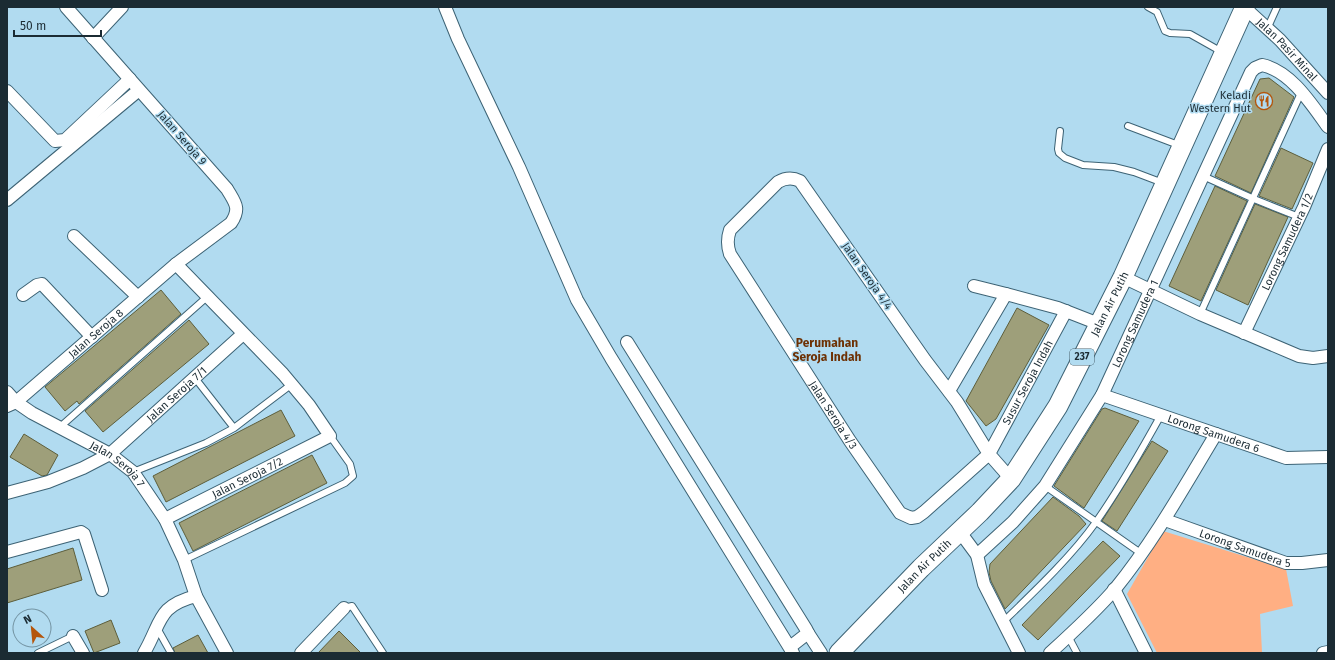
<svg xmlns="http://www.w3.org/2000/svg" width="1335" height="660" font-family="'Fira Sans',sans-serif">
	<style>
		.green { fill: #ffaf83 }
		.building { fill: #9e9f7a; stroke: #5d5e3b }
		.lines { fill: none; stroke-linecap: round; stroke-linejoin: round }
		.service-casing { stroke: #3d6375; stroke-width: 8 }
		.minor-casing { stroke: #3d6375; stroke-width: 14 }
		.primary-casing { stroke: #3d6375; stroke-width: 21 }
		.service { stroke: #fff; stroke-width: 6 }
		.minor { stroke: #fff; stroke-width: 12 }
		.primary { stroke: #fff; stroke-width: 19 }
		.labels { text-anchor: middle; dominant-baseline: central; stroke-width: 3; stroke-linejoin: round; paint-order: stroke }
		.shield { fill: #b1dbf0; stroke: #48606c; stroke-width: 1 }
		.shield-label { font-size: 10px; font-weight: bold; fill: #1b2b33 }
		.street-label { font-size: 11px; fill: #1b2b33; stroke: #b1dbf0 }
		.poi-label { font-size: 11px; fill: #1b2b33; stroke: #b1dbf0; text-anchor: end }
		.neighbourhood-label { font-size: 12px; font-weight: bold; fill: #6d3104; stroke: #b1dbf0 }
	</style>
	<rect width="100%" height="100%" fill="#b1dbf0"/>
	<path class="green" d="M1163,531l123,38 7,37 -33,8 2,38 -105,1 -30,-59z"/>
	<path class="building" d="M1269,78l25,19 -43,96 -36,-17 45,-97z
		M1281,148l32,15 -21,46 -33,-13z
		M1215,186l32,15 -46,100 -32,-15z
		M1255,204l33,13 -40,88 -32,-15z
		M161,290l20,24 -102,90 -2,-3 -12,10 -20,-24z
		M1017,308l32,17 -53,94 -10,7 -20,-25z
		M189,320l20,24 -106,88 -18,-21z
		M1105,408l34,13 -55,87 -30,-22 48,-77z
		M281,410l14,26 -129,66 -13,-26z
		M24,434l34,21 -11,20 -5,1 -32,-19z
		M1152,441l16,10 -51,80 -15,-10z
		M312,455l15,28 -134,68 -14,-28z
		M1053,497l26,19 7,8 -81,85 -14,-28 -2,-9 1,-8z
		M1103,541l17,15 -82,84 -16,-15z
		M73,548l9,32 -75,23v-34z
		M111,620l9,23 -26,10 -9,-22z
		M339,631l22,22h-43z
		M198,635l10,18h-33l-2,-5z"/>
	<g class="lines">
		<g class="service-casing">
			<path id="service" d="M1148,7l9,5 8,19 5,2 20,1 32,18
				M1267,29l10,-22
				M1128,126l53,20
				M1060,131l-2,18 1,4 6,5 18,7 31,2 20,5 29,11
				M1203,176l51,23 45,18
				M1200,314l101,-221
				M195,378l39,50
				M60,427l147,-130
				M133,472l73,-29 28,-15 58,-44
				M1045,486l97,68
				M184,560l161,-77 8,-7 -3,-12 -20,-28
				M344,608l8,-2 31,47
				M1003,622c31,-30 68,-65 93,-100 24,-34 45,-71 65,-107
				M157,628l14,25
				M1068,636l9,17
				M38,653l35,-17"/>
		</g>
		<g class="minor-casing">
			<g id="minor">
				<path d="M445,7l13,32 61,128 58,133 34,58 182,295"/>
				<path id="s1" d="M1245,8l35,32 48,53"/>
				<path d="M93,38l29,-31"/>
				<path d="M7,91l48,50 10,-1 65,-61"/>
				<path d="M7,200l132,-110"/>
				<path d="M74,236l64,61"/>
				<path d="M1123,277l77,37 99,42 14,2 15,-2"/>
				<path d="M974,286l32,8"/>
				<path d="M23,295l14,-10 5,-1 50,53"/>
				<path id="s2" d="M1244,333l60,-126 24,-58"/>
				<path d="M627,342l179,287 2,4 -18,14"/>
				<path d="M949,391l57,-97 52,14 41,16"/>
				<path id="s3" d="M7,392l9,10 16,11 78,41 23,18 32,47 19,41 12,36 31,57"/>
				<path id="s4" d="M1102,395l184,63 42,-1"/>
				<path id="s5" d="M7,406l9,-4 160,-138 55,-41c10,-15 4,-20 -4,-34l-161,-182"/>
				<path id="s6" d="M1011,479l-22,-25 -32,-52 -32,-42 -125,-179c-8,-4 -15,-3 -22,1l-48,48c-3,9 -3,15 0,24l120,187 50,72 11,5 6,-1 7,-5 65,-58 77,-143"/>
				<path id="s7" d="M7,493l41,-11 35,-14 27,-14 133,-120"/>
				<path id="s8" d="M165,519l165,-83 -21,-31 -26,-31 -107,-110"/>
				<path id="s9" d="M1165,520l121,43h16l26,-3"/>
				<path d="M960,532l17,23 7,29 35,69"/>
				<path d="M7,552l74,-20 3,2 18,56"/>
				<path id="s10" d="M977,555l36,-33 32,-36 57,-91 149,-323 4,-4 7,-3c29,6 50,40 66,62"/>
				<path d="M1114,589l32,64"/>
				<path d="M808,633l13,20"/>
				<path d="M73,636l10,17"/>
				<path d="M144,653c18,-31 13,-47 52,-57"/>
				<path d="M301,653l43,-45"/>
				<path d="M1050,653c22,-20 45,-41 65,-64 39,-48 69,-102 101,-155"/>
				<path d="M1323,653l5,-1"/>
			</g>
		</g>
		<g class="primary-casing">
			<g id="primary">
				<path id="s11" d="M839,653l82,-85 59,-56 31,-33 47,-73 65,-129 122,-270"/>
			</g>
		</g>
		<use href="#service" class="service"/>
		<use href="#minor" class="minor"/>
		<use href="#primary" class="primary"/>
	</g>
	<defs>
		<g id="restaurant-ring" transform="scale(0.9)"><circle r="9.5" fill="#b1dbf0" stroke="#b4550b" stroke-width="1.5"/><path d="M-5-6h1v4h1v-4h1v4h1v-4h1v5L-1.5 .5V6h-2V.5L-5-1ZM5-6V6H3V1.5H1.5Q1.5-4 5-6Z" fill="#b4550b"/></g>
	</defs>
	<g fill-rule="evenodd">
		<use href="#restaurant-ring" x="1264" y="101"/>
	</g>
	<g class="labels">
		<rect class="shield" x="1070" y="349" width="24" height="16" rx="3"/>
		<g class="shield-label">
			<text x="1082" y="357">237</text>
		</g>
		<g class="street-label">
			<text stroke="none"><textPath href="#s1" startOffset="59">Jalan Pasir Minal</textPath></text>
			<text transform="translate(182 138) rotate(49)">Jalan Seroja 9</text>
			<text stroke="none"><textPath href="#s2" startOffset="101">Lorong Samudera 1/2</textPath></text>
			<text transform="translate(867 276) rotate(55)">Jalan Seroja 4/4</text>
			<text stroke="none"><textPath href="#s11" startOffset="446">Jalan Air Putih</textPath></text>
			<text stroke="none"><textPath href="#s10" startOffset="283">Lorong Samudera 1</textPath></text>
			<text stroke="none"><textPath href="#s5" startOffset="115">Jalan Seroja 8</textPath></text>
			<text stroke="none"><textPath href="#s6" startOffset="986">Susur Seroja Indah</textPath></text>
			<text stroke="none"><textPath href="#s7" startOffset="200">Jalan Seroja 7/1</textPath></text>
			<text stroke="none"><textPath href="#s6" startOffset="672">Jalan Seroja 4/3</textPath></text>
			<text stroke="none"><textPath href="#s4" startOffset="118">Lorong Samudera 6</textPath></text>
			<text stroke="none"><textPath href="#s3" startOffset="133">Jalan Seroja 7</textPath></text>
			<text stroke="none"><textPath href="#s8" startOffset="92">Jalan Seroja 7/2</textPath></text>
			<text stroke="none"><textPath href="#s9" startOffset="85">Lorong Samudera 5</textPath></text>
			<text stroke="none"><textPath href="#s11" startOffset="122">Jalan Air Putih</textPath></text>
		</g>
		<g class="poi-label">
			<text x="1251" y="95">Keladi<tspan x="1251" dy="13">Western Hut</tspan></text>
		</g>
		<g class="neighbourhood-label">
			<text x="827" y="343">Perumahan<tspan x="827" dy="14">Seroja Indah</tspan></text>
		</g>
	</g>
	<rect width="1335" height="660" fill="none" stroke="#1b2b33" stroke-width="16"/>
	<g transform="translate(32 628) rotate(333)"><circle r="19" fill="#b1dbf0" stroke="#7595a4"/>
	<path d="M0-3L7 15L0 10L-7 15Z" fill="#b4550b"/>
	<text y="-6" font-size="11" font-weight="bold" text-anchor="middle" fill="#1b2b33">N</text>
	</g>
	<path d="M14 30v6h87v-6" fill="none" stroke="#1b2b33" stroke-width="2"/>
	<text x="20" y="30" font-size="12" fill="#1b2b33" stroke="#b1dbf0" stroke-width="3" paint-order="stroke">50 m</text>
</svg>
